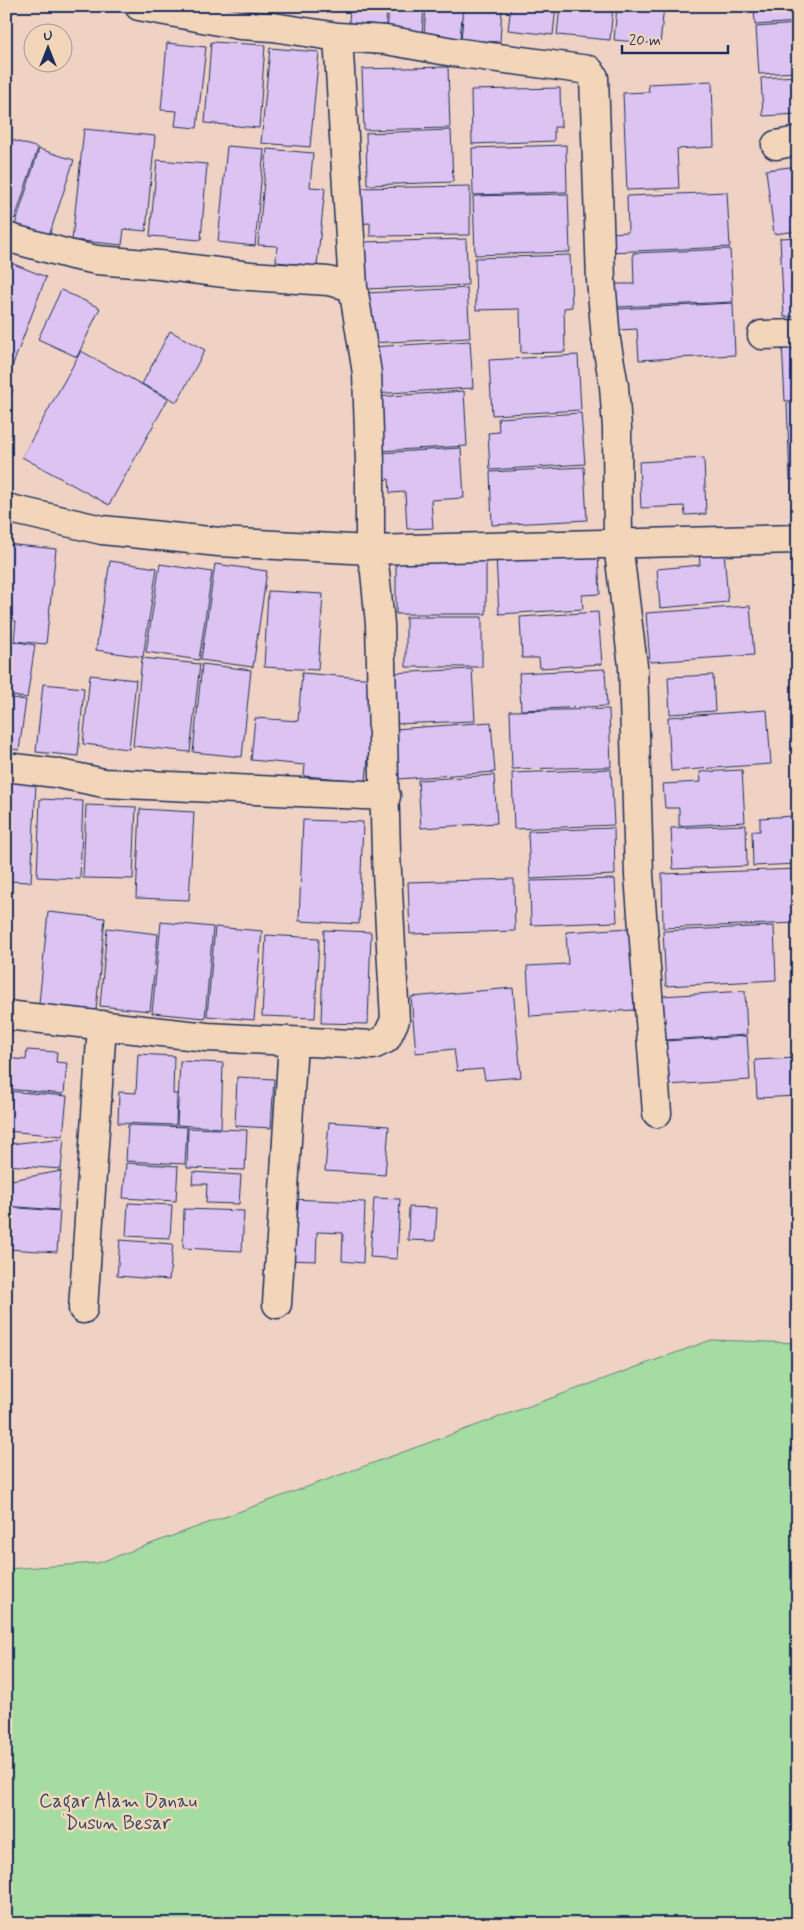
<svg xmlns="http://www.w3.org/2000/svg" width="804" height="1930" font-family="Mynerve,sans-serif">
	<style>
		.green { fill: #a5dca1; stroke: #608680 }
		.building { fill: #ddc3f2; stroke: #1b2f5e }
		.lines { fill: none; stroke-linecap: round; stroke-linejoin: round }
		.minor-casing { stroke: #1b2f5e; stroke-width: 31 }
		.minor { stroke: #f3d6b9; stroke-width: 28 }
		.labels { text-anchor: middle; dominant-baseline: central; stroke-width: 5; stroke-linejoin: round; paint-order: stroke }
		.park-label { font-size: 19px; fill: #304968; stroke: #f3d6b9 }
	</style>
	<rect width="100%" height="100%" fill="#efd2c4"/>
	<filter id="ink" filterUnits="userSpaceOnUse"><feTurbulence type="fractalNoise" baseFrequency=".02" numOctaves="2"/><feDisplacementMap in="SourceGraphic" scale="10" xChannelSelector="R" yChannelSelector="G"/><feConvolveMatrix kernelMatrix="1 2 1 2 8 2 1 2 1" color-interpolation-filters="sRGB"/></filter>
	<g filter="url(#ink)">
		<path class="green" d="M711,1340l87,3v581h-792v-355l92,-6z"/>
		<path class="building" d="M350,6h37l-1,19 -37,-2z
			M389,6h35l-2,29 -35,-2z
			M426,6h37l-3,33 -36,-2z
			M464,6h38l-2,36 -39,-2z
			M511,6h45l-3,29 -45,-5z
			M560,6h53l-3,34 -53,-5z
			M617,6h47l-4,38 -46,-4z
			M754,6h44v16l-43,3z
			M798,24v48l-39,2 -3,-47z
			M211,42l54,3 -6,83 -54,-5z
			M167,43l39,4 -9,81 -22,-2 2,-15 -16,-1z
			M270,48l49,4 -9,95 -49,-4z
			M448,67l2,61 -86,2 -2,-61z
			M798,76v38l-35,2 -2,-38z
			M712,81l2,66 -37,2 2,39 -52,2 -4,-97 26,-1 -1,-8z
			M560,88l1,39h-7v14l-82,3 -1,-54z
			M84,129l71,7 -9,95 -22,-2 -2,16 -50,-5z
			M451,130l2,52 -86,3 -1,-52z
			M6,138l32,10 -23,71 -9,-3z
			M566,145l1,47 -94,3 -1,-47z
			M227,146l37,3 -9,97 -37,-4z
			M39,149l35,11 -28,85 -34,-10z
			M267,149l46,4 -3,34 15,1 -8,78 -41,-4 1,-16 -19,-1z
			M157,160l50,4 -6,76 -51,-4z
			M798,166v65l-24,3 -8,-64z
			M470,186v49l-100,1v-13l-13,1 -1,-36z
			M727,192l3,55 -121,5 -1,-19 20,-1 -1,-36z
			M568,194l2,58 -95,3 -2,-59z
			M798,237v79l-14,1 -4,-79z
			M466,239l2,46 -102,4 -2,-47z
			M730,249l3,53 -116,5 -2,-23h19l-1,-31z
			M570,255l2,52 -8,1 1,44 -44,1 -1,-44 -44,1 -1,-52z
			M6,261l40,16 -34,90 -6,-2z
			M467,288l3,50 -101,5 -3,-50z
			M61,290l39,18 -23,49 -39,-18z
			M733,303l2,52 -96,5 -2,-31 -19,1v-21z
			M170,331l35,19 -28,52 -35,-18z
			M470,341l3,47 -100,6 -3,-47z
			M798,342v58l-13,1 -3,-58z
			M81,351l87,48 -59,106 -87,-48z
			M578,355l3,55 -89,5 -3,-55z
			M6,387l7,3 -7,19z
			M464,391l3,55 -89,5 -3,-54z
			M787,403h11v76l-8,1z
			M581,413l4,51 -95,6 -2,-37 11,-1 -1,-14z
			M461,448l3,50 -33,2 2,28 -26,1 -2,-37 -15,1 -1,-14 -7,1 -2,-27z
			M704,458l2,56 -21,1 -1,-9 -43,2 -2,-46z
			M584,467l3,53 -95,5 -2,-53z
			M6,544l50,5 -10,95 -32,-3 2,-20 -10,-1z
			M724,551l4,51 -68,6 -3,-39 43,-4 -1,-13z
			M598,552l2,42 -18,1 1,14 -84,5 -3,-58z
			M110,561l47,7 -14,89 -47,-7z
			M396,561h90v53h-90z
			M160,564l52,8 -13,88 -53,-8z
			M215,564l52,7 -14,96 -52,-7z
			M268,591l55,3 -5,76 -54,-3z
			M750,606l4,49 -104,7 -4,-49z
			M598,612l4,52 -62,4 -1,-10h-17l-2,-41z
			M406,617h76v50h-76z
			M6,640l29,5 -8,53 -21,-3z
			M142,658l58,6 -10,88 -57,-6z
			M202,664l49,6 -9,87 -49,-5z
			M472,669l3,52 -81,3 -2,-51z
			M605,669l2,37 -86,4 -2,-37z
			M302,673l73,6 -9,102 -62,-5 1,-11 -54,-5 4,-42 43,3z
			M90,675l46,5 -7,69 -46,-5z
			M713,675l2,36 -45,3 -2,-37z
			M43,684l41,4 -6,68 -42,-4z
			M6,697l20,3 -7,50 -13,-2z
			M609,709l2,58 -99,2 -2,-58z
			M767,710l4,54 -100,7 -3,-54z
			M491,722l4,50 -97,7 -3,-50z
			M611,769l3,56 -100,4 -2,-56z
			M742,770l3,52 -66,4v-18h-14l-2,-24 38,-2 -1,-10z
			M494,775l3,48 -76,5 -3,-48z
			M6,782l30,1 -5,99 -25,-1z
			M40,799l43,2 -3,78 -43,-2z
			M86,805l50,2 -3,72 -50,-1z
			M140,809l54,3 -5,88 -53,-2z
			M794,816v12l4,-1v37l-45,2 -1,-35h8v-13z
			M303,820l60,2 -4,102 -60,-3z
			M746,825l1,41 -74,3 -2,-41z
			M614,828l1,47 -85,4 -2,-48z
			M798,869v54l-135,5 -1,-54z
			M514,879l1,52 -105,3 -2,-52z
			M615,879l2,43 -86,3 -1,-44z
			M48,912l57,6 -9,92 -57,-6z
			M161,922l52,5 -8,91 -53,-5z
			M774,926l2,54 -110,6 -3,-55z
			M215,927l47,4 -8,89 -47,-4z
			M107,928l51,6 -8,77 -50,-5z
			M630,928l4,82 -104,6 -3,-50 41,-2 -2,-32z
			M324,930l47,2 -3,92 -47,-1z
			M266,935l53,3 -4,80 -53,-2z
			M513,988l8,89 -36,3 -2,-11 -26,2 -3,-22 -38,4 -5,-56z
			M745,991l2,44 -83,5 -2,-44z
			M747,1036l3,44 -83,5 -2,-44z
			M27,1050l30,2 -1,10 11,1 -3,31 -58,-5v-31l20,2z
			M138,1054l36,2 -1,38h4l-1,31 -58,-2 1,-31 17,1z
			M798,1058v38l-41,2 -2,-38z
			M180,1061l43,2 -2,65 -44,-3z
			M237,1077l37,2 -3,49 -36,-2z
			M6,1091l61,5 -4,40 -57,-5z
			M329,1122l60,4 -4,49 -60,-4z
			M128,1125l59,2 -2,37 -59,-3z
			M188,1128l59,2 -2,40 -58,-2z
			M64,1138l-3,31 -55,-4v-17l4,-4z
			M126,1163l52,3 -2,35 -53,-3z
			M61,1171l-3,39 -52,-4v-25z
			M193,1172l48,3 -2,29 -33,-1 1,-19h-15z
			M374,1198l26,1 -3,60 -27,-2z
			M290,1199l75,3 -2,61 -21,-2 1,-28 -26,-1 -1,29 -28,-1z
			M128,1203l44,2 -2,33 -44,-2z
			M6,1207l54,4 -3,41 -51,-3z
			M409,1207l28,1 -2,33 -27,-1z
			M184,1209l60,2 -2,40 -59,-3z
			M120,1240l53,4 -4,36 -52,-4z"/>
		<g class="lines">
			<g class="minor-casing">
				<path id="minor" d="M139,6l101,19 33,2 65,10
					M776,145l22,-4
					M6,237l66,18 25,5 62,5 91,11 78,5 25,6
					M762,335l36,-1
					M6,508l96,22 117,12 151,8 428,-11
					M6,767l49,6 49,10 282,13
					M6,1015l201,22 166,8 13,-6 9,-19 -9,-166 -6,-230 -5,-52 -5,-22v-87l-3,-90 -14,-86 -15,-250 48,3 67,12 136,18 5,7 7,203 5,60 8,46 3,42 1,116 15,122 6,209 18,238
					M277,1304l16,-262
					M83,1309l19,-284"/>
			</g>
			<use href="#minor" class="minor"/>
		</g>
	</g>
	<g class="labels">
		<g class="park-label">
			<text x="118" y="1801">Cagar Alam Danau<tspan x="118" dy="22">Dusun Besar</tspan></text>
		</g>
	</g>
	<rect width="804" height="1930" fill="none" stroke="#f3d6b9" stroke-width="25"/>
	<rect x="12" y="12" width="779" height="1905" fill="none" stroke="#1b2f5e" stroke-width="2" filter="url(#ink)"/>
	<g transform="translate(48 48)"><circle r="24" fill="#f3d6b9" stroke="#9d9395"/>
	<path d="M0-4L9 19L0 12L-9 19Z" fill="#1b2f5e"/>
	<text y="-8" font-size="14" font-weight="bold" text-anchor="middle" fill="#1b2f5e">U</text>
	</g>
	<path d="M622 45v8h106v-8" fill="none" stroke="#1b2f5e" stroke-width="2.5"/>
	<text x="629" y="45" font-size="15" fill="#1b2f5e" stroke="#f3d6b9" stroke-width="4" paint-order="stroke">20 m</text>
</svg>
